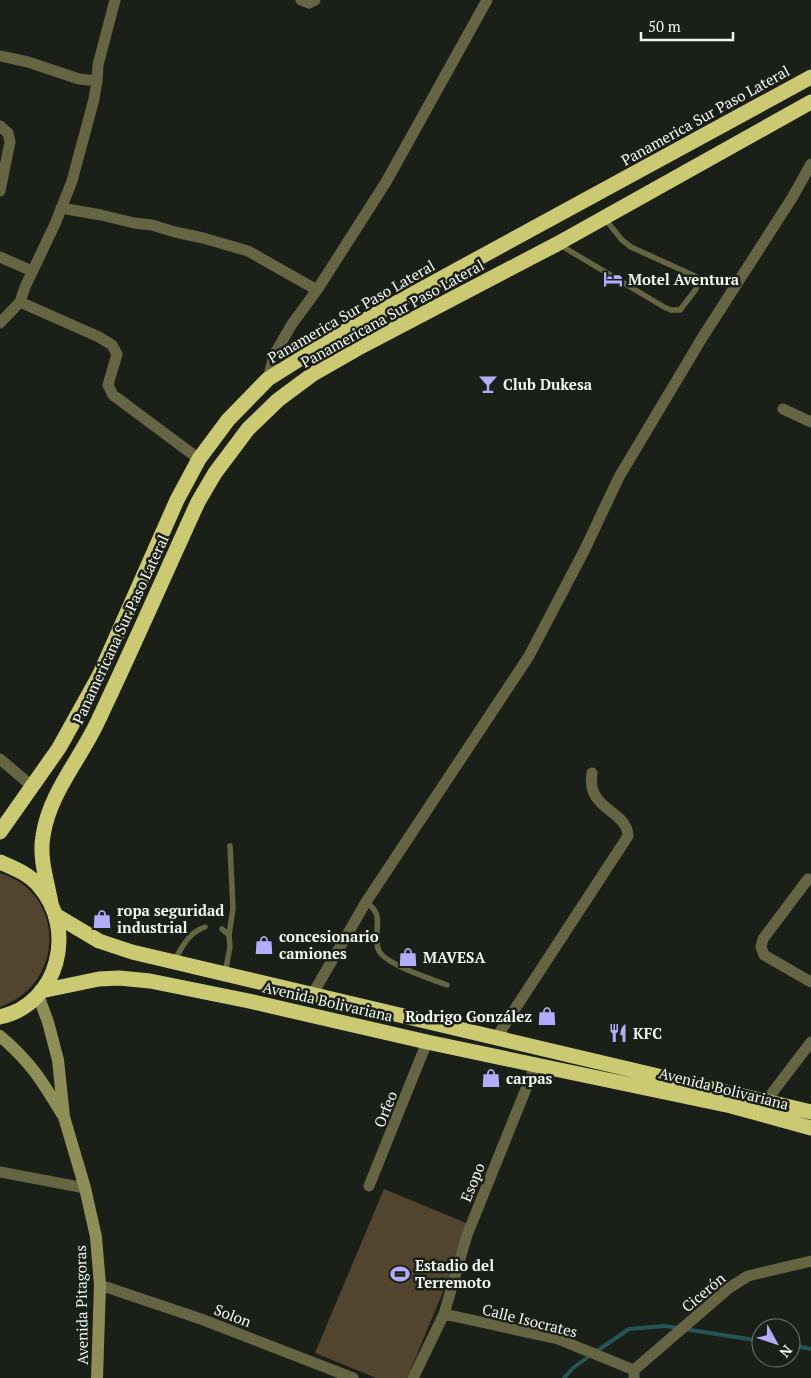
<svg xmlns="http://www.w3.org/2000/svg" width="811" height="1378" font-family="'PT Serif',serif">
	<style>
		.green { fill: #52442e }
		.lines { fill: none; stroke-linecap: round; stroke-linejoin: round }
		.stream { stroke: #255556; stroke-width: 4 }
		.lane { stroke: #656544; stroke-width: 5.5 }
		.street { stroke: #656544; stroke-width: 11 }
		.secondary { stroke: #8e8e57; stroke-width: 12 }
		.highway { stroke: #cbca72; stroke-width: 15 }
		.labels { text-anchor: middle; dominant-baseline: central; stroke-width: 5; stroke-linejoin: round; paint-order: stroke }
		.street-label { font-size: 15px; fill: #f2f6f1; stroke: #1a2018 }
		.poi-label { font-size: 15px; font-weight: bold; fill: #f2f6f1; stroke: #1a2018; text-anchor: start }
	</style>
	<rect width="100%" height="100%" fill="#1a2018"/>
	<path class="green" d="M0,873c67,20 65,112 0,134z
		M384,1189l87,36 -64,153h-31l-61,-25z"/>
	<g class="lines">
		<path class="stream" d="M791,1345l20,4
			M597,1351l32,-22 36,-3 96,15
			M564,1378l9,-10 18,-13"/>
		<path class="lane" d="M560,245l104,62 7,3h9l16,-21 3,-7 -2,-5 -66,-30 -9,-7 -17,-21
			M366,902c18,13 9,22 11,41 0,3 1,6 2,8 8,14 52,28 68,34
			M222,929l7,6 1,12 -5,26
			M229,935l4,-27 -3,-62
			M174,961c9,-15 14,-28 31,-34"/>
		<path class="street" d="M301,0l8,3 6,-3
			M0,56l28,6 51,17 18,2
			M0,126l8,7 2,9 -10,49
			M61,208l40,7 33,8 18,2 23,7 28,6 45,13 69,39
			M0,257l32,14
			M20,302l79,35 13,8 5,9 -9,31 5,10 86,64
			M0,323l20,-21 5,-15 30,-63 17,-43 22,-82 3,-18 1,-16 17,-65
			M268,379l6,-24 18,-31 25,-34 69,-108 101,-182
			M783,409l28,13
			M0,759l33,28
			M808,879l-45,60 -2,8 3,8 47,27
			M312,995l54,-93 163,-246 56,-107 34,-72 83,-139 90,-140 19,-34
			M496,1038l132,-202c-1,-27 -42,-25 -36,-63
			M766,1101l45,-59
			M0,1172l85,16
			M369,1186l58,-144
			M100,1285l101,34 152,59
			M444,1314l114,25 76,31
			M413,1378l31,-64 23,-79 69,-171
			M634,1378v-8l95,-82 19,-12 63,-15"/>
		<path class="secondary" d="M38,995l10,27 10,38 6,57 21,71 11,49 4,48 -3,93
			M0,1036c30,25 42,45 62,78"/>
		<path class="highway" d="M0,832l59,-84 40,-72 78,-176 22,-41 29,-39 40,-41 73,-46 470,-256
			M0,862c14,6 29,12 39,24 38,43 20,118 -39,131
			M51,903c-4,-22 -12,-45 -8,-67 6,-42 36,-75 54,-113 35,-73 67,-147 101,-221l17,-29 33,-44 30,-29 35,-26 49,-28 195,-102 254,-142
			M57,916l42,25 33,11 679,160
			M41,991l58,-12 20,-1 31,3 99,20 178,41 304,64 80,22"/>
	</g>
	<defs>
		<g id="hotel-bare" transform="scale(1.5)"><path d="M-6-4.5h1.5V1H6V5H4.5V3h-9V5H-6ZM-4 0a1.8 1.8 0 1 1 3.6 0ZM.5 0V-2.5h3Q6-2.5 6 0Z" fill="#b1adfa" stroke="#1a2018" stroke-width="2.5" paint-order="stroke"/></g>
		<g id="bar-bare" transform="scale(1.5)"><path d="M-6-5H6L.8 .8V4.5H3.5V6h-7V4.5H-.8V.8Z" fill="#b1adfa" stroke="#1a2018" stroke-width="2.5" paint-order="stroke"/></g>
		<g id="shop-bare" transform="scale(1.5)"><path d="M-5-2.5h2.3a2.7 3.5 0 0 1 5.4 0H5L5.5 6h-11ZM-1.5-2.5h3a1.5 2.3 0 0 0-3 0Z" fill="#b1adfa" stroke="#1a2018" stroke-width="2.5" paint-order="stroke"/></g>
		<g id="restaurant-bare" transform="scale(1.5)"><path d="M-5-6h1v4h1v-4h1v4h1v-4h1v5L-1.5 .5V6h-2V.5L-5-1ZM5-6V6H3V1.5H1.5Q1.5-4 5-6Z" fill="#b1adfa" stroke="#1a2018" stroke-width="2.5" paint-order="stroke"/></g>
		<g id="stadium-bare" transform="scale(1.5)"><path d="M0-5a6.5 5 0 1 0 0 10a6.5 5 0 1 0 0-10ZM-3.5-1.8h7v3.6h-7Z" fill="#b1adfa" stroke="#1a2018" stroke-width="2.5" paint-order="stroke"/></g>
	</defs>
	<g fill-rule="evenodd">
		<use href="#hotel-bare" x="613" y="279"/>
		<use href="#bar-bare" x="488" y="384"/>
		<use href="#shop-bare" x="102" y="919"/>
		<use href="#shop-bare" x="264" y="945"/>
		<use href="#shop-bare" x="408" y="957"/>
		<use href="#shop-bare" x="547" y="1016"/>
		<use href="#restaurant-bare" x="618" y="1033"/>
		<use href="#shop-bare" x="491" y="1078"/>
		<use href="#stadium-bare" x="400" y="1274"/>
	</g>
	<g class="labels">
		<g class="street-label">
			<text transform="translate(705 115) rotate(-29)">Panamerica Sur Paso Lateral</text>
			<text transform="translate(351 311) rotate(-30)">Panamerica Sur Paso Lateral</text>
			<text transform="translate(392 313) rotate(-29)">Panamericana Sur Paso Lateral</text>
			<text transform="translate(120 629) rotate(-65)">Panamericana Sur Paso Lateral</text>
			<text transform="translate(328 1001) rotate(13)">Avenida Bolivariana</text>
			<text transform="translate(724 1088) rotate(14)">Avenida Bolivariana</text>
			<text transform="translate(385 1109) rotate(-68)">Orfeo</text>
			<text transform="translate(472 1182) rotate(-68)">Esopo</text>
			<text transform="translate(703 1292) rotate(-40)">Cicerón</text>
			<text transform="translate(81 1305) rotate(-91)">Avenida Pitagoras</text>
			<text transform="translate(233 1315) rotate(21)">Solon</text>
			<text transform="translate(530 1320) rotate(14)">Calle Isocrates</text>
		</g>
		<g class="poi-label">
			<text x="628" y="279">Motel Aventura</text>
			<text x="503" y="384">Club Dukesa</text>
			<text x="117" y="910">ropa seguridad<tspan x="117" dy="17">industrial</tspan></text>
			<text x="279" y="936">concesionario<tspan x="279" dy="17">camiones</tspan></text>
			<text x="423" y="957">MAVESA</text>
			<text x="532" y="1016" text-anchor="end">Rodrigo González</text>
			<text x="633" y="1033">KFC</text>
			<text x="506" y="1078">carpas</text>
			<text x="415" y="1265">Estadio del<tspan x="415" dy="17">Terremoto</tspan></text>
		</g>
	</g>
	<g transform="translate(776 1343) rotate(130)"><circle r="24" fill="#1a2018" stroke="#70766f"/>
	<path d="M0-4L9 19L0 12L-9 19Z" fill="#b1adfa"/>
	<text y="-8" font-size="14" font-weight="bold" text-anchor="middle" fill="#f2f6f1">N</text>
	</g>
	<path d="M641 32v8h92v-8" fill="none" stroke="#f2f6f1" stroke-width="2.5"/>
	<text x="648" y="32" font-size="15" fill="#f2f6f1" stroke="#1a2018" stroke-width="4" paint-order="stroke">50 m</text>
</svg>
